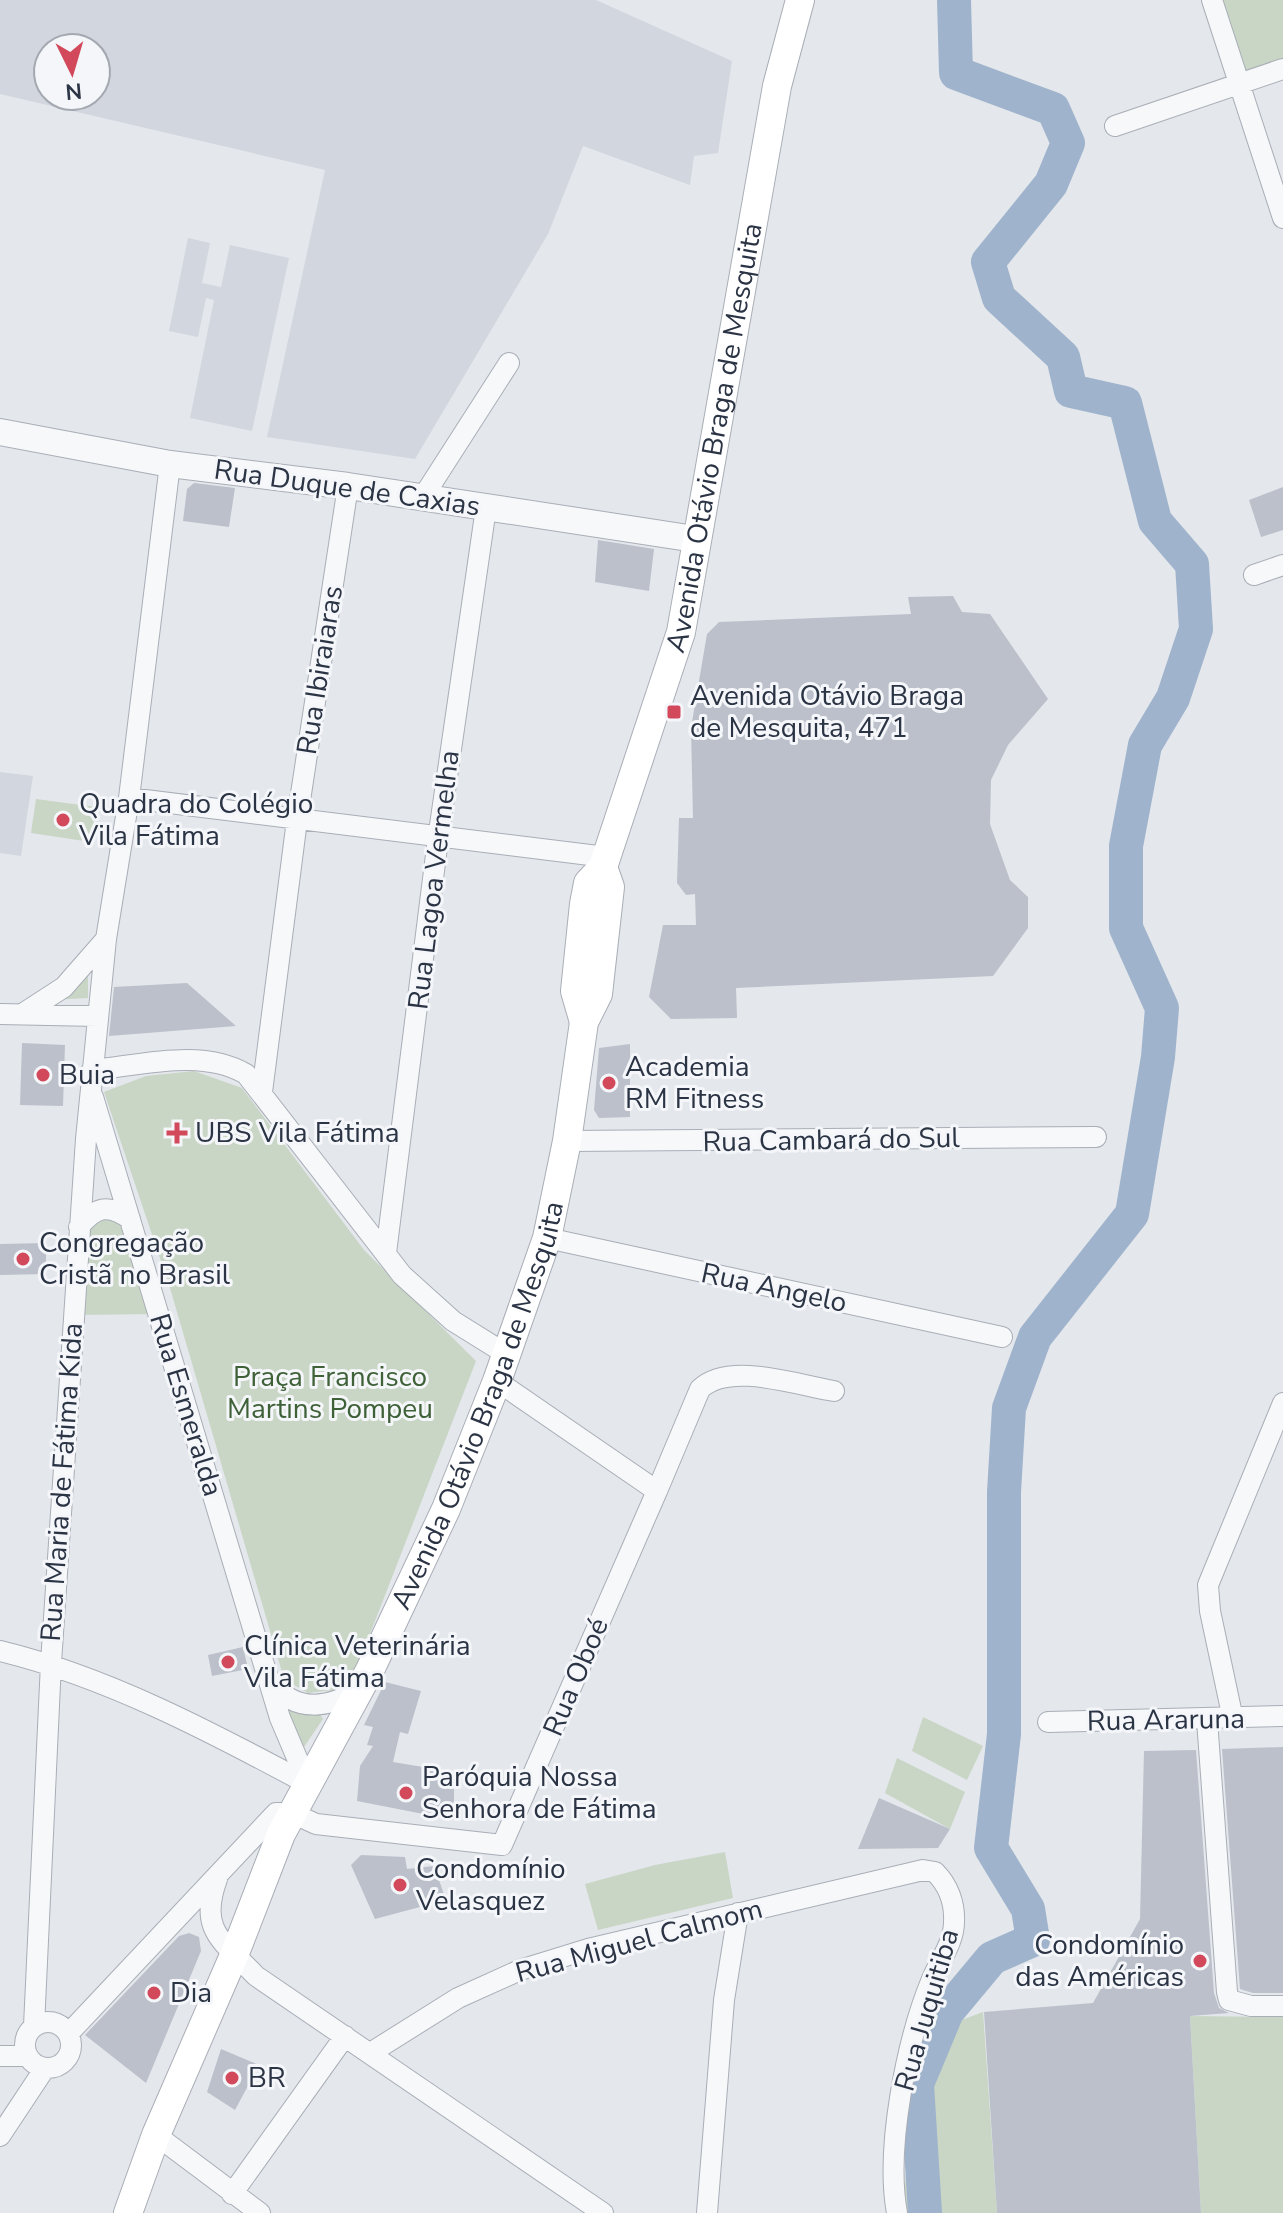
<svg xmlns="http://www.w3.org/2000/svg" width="1283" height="2213" font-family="'Nunito Sans',sans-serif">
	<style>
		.built { fill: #d2d6de; fill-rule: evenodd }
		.green { fill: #c9d6c5 }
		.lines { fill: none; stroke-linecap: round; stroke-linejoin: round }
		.river { stroke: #9fb4cc; stroke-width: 34 }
		.building { fill: #bbc0ca }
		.minor-casing { stroke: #a9aeb7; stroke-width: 22 }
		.tertiary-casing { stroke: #a9aeb7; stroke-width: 28 }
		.secondary-casing { stroke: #a9aeb7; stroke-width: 30 }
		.minor { stroke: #f7f8fa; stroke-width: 20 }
		.tertiary { stroke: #f7f8fa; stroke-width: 26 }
		.secondary { stroke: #fff; stroke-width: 28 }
		.poi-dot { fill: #d1495b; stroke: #f4f6f9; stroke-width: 3 }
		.labels { text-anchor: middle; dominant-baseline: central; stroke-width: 6; stroke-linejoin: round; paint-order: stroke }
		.street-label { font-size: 28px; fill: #2b3445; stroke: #f4f6f9 }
		.poi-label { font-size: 28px; fill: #2b3445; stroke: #f4f6f9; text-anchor: start }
		.park-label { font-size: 28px; fill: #3f6138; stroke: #f4f6f9 }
	</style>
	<rect width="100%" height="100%" fill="#e4e7ec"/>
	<path class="built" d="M0,0h596l136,61 -14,92 -24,3 -4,29 -107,-39 -35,88 -133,225 -148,-22 58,-267 -325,-76zM48,48h48v48h-48z
		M188,238l22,5 -8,40 19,4 9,-42 59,13 -37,173 -62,-13 24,-118 -8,-2 -8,39 -29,-6z
		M0,772l33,4 -12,80 -21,-3z"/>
	<path class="green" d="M1222,0h61v60l-38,11z
		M36,799l60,8 -5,35 -60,-9z
		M88,973v25l-36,2z
		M194,1071l48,17 122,162 112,111 -127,327 -41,5 -24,-14 -114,-391 -66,-196 42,-16z
		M90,1217l36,4 31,93 -82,1z
		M281,1702l38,11 4,6 -21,31z
		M923,1717l60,29 -16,34 -55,-29z
		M897,1758l68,34 -15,37 -65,-36z
		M725,1852l8,46 -135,32 -13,-46 70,-19z
		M983,2012l14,201h-94l13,-176z
		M1190,2016l93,1v196h-82z"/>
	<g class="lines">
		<path class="river" d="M925,2213l-8,-129 30,-72 45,-54 41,-18 -5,-31 -37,-61 13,-114v-242l5,-84 26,-71 97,-123 26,-157 4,-49 -36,-80v-82l19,-101 28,-47 23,-69 -4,-65 -37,-43 -30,-118 -54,-12 -8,-34 -64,-59 -11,-36 63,-78 17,-41 -15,-34 -97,-36 -2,-73"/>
	</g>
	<path class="building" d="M194,483l41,5 -6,39 -46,-6 4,-32z
		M1283,487v43l-22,7 -12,-37z
		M598,540l56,9 -5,42 -54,-9z
		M953,596l9,16 28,2 58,85 -40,46 -17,35 -1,44 20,56 18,17v31l-35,48 -257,12 1,30 -66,1 -22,-22 14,-72h33l-1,-31 -9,1 -9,-12 2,-65h14l-2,-90 16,-94 12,-12 192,-8 -3,-17z
		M187,983l49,43 -127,10 5,-49z
		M22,1043l43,2 -2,61 -43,-1z
		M630,1044v73l-31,1 -5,-8 5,-62z
		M46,1243v31l-46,1v-31z
		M243,1647l5,22 -36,7 -4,-21z
		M385,1682l36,9 -13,43 -8,-2 -7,30 72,12 -11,10v36l-97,-19 3,-35 13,-20 -6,-1 6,-18 -9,-2z
		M1283,1747v246h-30l-13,-4 -18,-240z
		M1196,1750l18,243 5,15 10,5 -39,3 11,197h-204l-13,-201 109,-9 47,-84 4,-168z
		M879,1798l71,31 -12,19 -80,1z
		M361,1855l44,2 2,12 27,-3 12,34 -71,19 -24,-54z
		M189,1933l10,4 2,14 -55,132 -61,-48 94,-99z
		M221,2049l38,16 -24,45 -28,-18z"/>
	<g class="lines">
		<g class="minor-casing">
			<path id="minor" d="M1212,0l71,218
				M1115,126l168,-57
				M423,497l86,-134
				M1254,575l29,-10
				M129,798l477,59
				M24,1013l40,-26 42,-48
				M0,1014l97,2
				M92,1070c50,-5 110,-22 154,4l156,201 51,46 53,33
				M262,1092l35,-272 51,-334
				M93,1097l187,621 28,66
				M567,1141l529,-4
				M79,1227c16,-20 29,-24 51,-8
				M547,1238l455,99
				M386,1253l52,-414 48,-331
				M657,1491l43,-102c29,-28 97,-4 134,2
				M0,1651c107,26 211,81 308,133
				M272,1682c23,32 57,26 88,7
				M1233,1719l-23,-108 -2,-26 75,-182
				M1207,1720l20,272 2,8 22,6h32
				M1048,1722l235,-6
				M217,1879c-19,52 6,62 39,97l347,237
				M25 2045a23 23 0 1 1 46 0a23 23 0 1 1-46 0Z
				M34,2026l17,-363 35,-524 20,-200 23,-141 41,-334
				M69,2033l207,-220h16l24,11 186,21 155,-354 -160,-110
				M372,2052l86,-54 62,-28 68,-21 335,-79 12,2c13,13 20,31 19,50 0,20 -14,38 -22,57 -25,60 -47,169 -35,234
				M0,2056h27
				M156,2135l104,78
				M0,2136l45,-68
				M232,2194l113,-158
				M707,2213l17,-213 14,-87"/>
		</g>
		<g class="tertiary-casing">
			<path id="tertiary" d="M0,432l170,32 178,22 347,53"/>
		</g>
		<g class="secondary-casing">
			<g id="secondary">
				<path id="s1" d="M584,1022l-9,-31 9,-87 4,-21 15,-16 78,-235 96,-546 23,-86"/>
				<path id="s2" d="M128,2213l28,-78 79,-182 46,-119 89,-164 76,-161 51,-128 50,-143 20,-97 17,-119 14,-28 12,-107 -7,-20"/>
			</g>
		</g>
		<use href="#minor" class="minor"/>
		<use href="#tertiary" class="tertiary"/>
		<use href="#secondary" class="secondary"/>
	</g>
	<g class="poi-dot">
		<rect x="666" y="704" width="16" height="16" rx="4"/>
		<circle cx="63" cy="820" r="8"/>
		<circle cx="43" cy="1075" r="8"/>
		<circle cx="609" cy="1083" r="8"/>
		<path d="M173 1121h8v8h8v8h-8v8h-8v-8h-8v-8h8z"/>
		<circle cx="23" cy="1259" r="8"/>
		<circle cx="228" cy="1662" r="8"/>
		<circle cx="406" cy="1793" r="8"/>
		<circle cx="400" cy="1885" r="8"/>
		<circle cx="1200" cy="1961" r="8"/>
		<circle cx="154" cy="1993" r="8"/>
		<circle cx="232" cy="2078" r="8"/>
	</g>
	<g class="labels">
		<g class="street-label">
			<text stroke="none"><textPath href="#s1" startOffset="608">Avenida Otávio Braga de Mesquita</textPath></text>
			<text transform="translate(347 488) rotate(8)">Rua Duque de Caxias</text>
			<text transform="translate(320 670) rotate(-81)">Rua Ibiraiaras</text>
			<text transform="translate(434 880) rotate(-83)">Rua Lagoa Vermelha</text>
			<text transform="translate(831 1140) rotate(-1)">Rua Cambará do Sul</text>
			<text transform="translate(774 1288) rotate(12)">Rua Angelo</text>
			<text transform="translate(186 1405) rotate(73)">Rua Esmeralda</text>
			<text stroke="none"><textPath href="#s2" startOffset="882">Avenida Otávio Braga de Mesquita</textPath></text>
			<text transform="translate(62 1482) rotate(-86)">Rua Maria de Fátima Kida</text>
			<text transform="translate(576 1677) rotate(-67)">Rua Oboé</text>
			<text transform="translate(1166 1720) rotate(-1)">Rua Araruna</text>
			<text transform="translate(639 1941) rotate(-15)">Rua Miguel Calmom</text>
			<text transform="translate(927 2010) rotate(-74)">Rua Juquitiba</text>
		</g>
		<g class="poi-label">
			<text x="690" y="696">Avenida Otávio Braga<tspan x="690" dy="32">de Mesquita, 471</tspan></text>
			<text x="79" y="804">Quadra do Colégio<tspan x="79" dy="32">Vila Fátima</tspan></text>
			<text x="625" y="1067">Academia<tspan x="625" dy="32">RM Fitness</tspan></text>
			<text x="59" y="1075">Buia</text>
			<text x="195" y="1133">UBS Vila Fátima</text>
			<text x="39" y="1243">Congregação<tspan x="39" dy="32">Cristã no Brasil</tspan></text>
			<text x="244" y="1646">Clínica Veterinária<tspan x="244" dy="32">Vila Fátima</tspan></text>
			<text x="422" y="1777">Paróquia Nossa<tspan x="422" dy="32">Senhora de Fátima</tspan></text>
			<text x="416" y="1869">Condomínio<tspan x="416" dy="32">Velasquez</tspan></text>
			<text x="1184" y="1945" text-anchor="end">Condomínio<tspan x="1184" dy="32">das Américas</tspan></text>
			<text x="170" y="1993">Dia</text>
			<text x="248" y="2078">BR</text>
		</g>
		<g class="park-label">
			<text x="330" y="1377">Praça Francisco<tspan x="330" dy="32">Martins Pompeu</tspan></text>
		</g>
	</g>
	<g transform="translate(72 72) rotate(175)"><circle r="38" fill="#f4f6f9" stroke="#a4a8b1" stroke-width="2"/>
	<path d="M0-6L14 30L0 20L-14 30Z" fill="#d1495b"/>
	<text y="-12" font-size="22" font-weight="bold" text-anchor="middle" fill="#2b3445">N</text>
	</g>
</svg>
